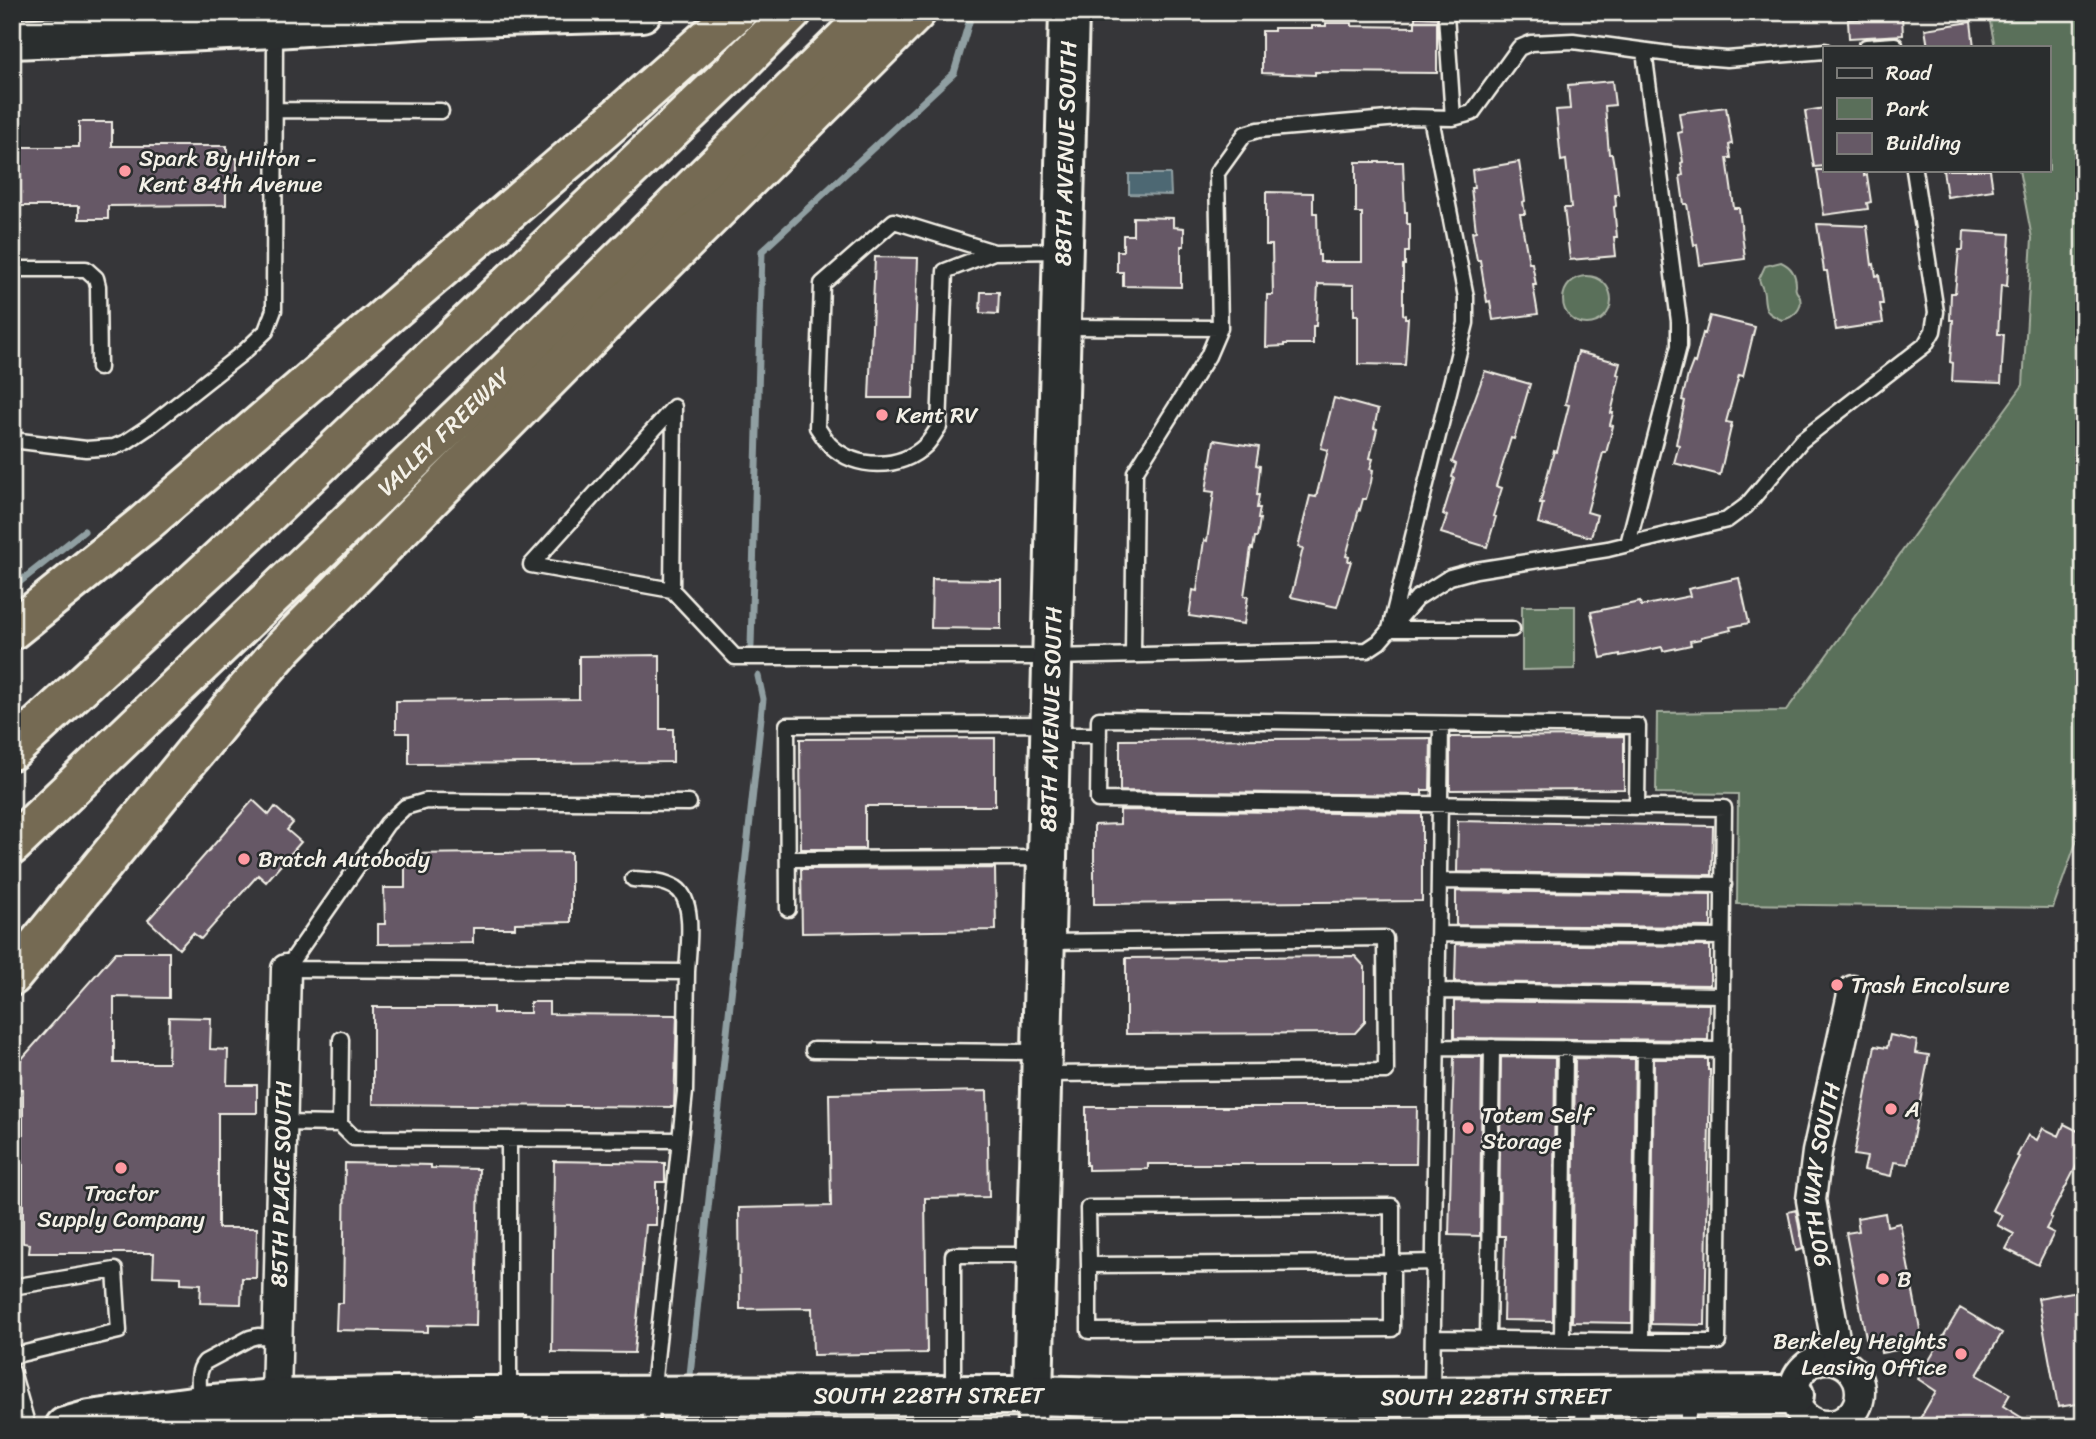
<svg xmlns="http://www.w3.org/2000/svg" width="2096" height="1439" font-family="Sriracha,sans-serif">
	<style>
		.green { fill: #5a6f5a; stroke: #a7b0a1; stroke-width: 2 }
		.water { fill: #4e6873; stroke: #909fa2; stroke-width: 2 }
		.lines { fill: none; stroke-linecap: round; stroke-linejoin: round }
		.stream { stroke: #909fa2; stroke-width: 7 }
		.building { fill: #665966; stroke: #f4f1e8; stroke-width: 2 }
		.lane-casing { stroke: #f4f1e8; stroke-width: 19 }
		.street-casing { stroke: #f4f1e8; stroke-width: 33 }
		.secondary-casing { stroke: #f4f1e8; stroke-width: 44 }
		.highway-casing { stroke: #f4f1e8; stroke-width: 44 }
		.lane { stroke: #2a2d2e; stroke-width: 14 }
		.street { stroke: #2a2d2e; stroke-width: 28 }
		.secondary { stroke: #2a2d2e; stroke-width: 38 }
		.highway { stroke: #746b52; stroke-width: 38 }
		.poi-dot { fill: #ff9aa2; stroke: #2a2d2e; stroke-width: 2.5 }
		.labels { text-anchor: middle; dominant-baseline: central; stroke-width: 5; stroke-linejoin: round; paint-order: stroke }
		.street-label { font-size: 23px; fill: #f4f1e8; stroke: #2a2d2e }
		.poi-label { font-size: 23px; fill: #f4f1e8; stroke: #2a2d2e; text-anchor: start }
	</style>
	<rect width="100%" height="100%" fill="#363639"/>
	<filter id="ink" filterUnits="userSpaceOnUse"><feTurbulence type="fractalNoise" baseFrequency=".0143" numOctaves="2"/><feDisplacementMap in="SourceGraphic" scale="14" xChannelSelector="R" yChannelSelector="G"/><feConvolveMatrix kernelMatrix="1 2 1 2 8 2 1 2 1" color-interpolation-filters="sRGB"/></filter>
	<g filter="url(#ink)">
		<path class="green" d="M1988,12h96v808l-31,88 -316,-4 1,-110 -82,-1 1,-80 129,-2 237,-326 9,-147 -13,-68h30v-123h-54z
			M1781,262c9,4 15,12 15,23 0,2 -1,4 0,5 0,2 2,3 3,5 6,13 -6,23 -17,25 -16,-7 -17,-9 -18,-25 0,-5 -4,-11 -5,-16l6,-13z
			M1563 300a24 24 0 1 1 48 0a24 24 0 1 1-48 0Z
			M1522,606h53v63l-53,1z"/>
		<path class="water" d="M1129,174h41l1,21 -42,-1z"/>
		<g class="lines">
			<path class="stream" d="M12,588l72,-57
				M751,646l11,-395 192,-178 18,-61
				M690,1375l73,-676 -5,-23
				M686,1427l1,-10"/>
		</g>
		<path class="building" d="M1902,16l1,19 -54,3 -1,-18z
			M1415,17l22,1v55l-122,-1v3l-53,-2v-42h12v-3h38v-2h14v-3h26v3l63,1z
			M1971,22l3,25h-46l-3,-18z
			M1612,81l3,24 -10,1 4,48h3l2,12h1l3,28h-3l1,12 -2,1 3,30h-3l2,19 -46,4 -6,-52h7l-5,-48 -5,1 -5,-51 14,-1 -2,-24z
			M1726,107l6,37 -3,1 2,13h-4l7,50h5l6,51 -45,6 -3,-21 -3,1 -7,-41h-3l-4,-28 3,-1 -2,-12 2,-1 -5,-29 4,-1 -3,-19z
			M1825,108v58l-11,1 -9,-56z
			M79,122h33v24h115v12h10v26h-11v21l-118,1v13h-29v-13h-67v-59h67z
			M1356,162h47l2,50h2v12h3v16l-1,1v11h-4v13h-2v49l2,1v3h3l-3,47 -47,-1v-49h-4v-30l-36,-1 -2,42h-3v18h-29v2l-18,1 1,-52h6l-1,-50h-6v-53l47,1v20h4l1,42h2v7h42v-49h-6z
			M1519,162l6,39 -2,1 2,12h-5l9,49h3l4,22h-3l5,29 -45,6 -3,-19 -3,1 -7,-42h-3l-5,-28 4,-1 -5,-43h3l-2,-18z
			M1817,170h47v6l3,-1 4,27 -4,1 1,6 -44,6z
			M1943,170h47l3,20 -46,7z
			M1133,217l40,1v9l11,1v18h-3v41l-58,-1v-14h-6v-21h6v-16h10z
			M1817,224l50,2 5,39 2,-1 2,12 3,-1 4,29h-3l3,19 -47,7 -9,-59h-3z
			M1964,231l46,3 -3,52 -6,-1 -3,49h6l-3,49 -49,-2 1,-18 -3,-1 3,-42h-3l1,-27h4l4,-43h4z
			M875,257l43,1 -5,140h-44z
			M981,292h18l-1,22 -18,-1z
			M1710,316l45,11 -12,49 -4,-1 -13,47 6,1 -12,52 -46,-12 5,-18 -3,-1 9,-43 -3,-1 6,-25 5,-13 2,1 8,-30 2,1z
			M1578,352l42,11 -3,11 3,1 -9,38h2l-3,12 3,1 -7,27h-3l-16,59 10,3 -6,22 -53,-14 5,-20h-3l14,-52 3,1 12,-47 -4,-1z
			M1485,371l45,13 -16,55 -3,-1 -15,48 6,2 -9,28 3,1 -9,30 -46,-14 6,-17 -4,-2 11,-36 -2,-1 4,-13 -4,-2z
			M1334,398l44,12 -4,18 3,1 -7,29 3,1 -3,10 3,1 -2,12 -5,17h-3l-3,11 -1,-1 -13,47 3,1 -1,4h3l-14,46 -46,-10 12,-49 -5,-1 6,-23h-1l7,-28 6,1 12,-47 -7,-2z
			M1214,440l45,7 -3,18 4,1 -3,29h2l-2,13h3l-2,11h2l-3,18h-2l-2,12 -2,-1 -7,48h4l-4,28 -55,-8 4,-26 4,1 7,-51 3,1 7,-49 -8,-1z
			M1739,578l10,45 -19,4 1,3 -30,7v2l-11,2 1,4 -28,6 -1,-4 -42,9v-2l-19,4 -10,-46 49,-10 1,4 49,-10 -2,-7z
			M932,579l69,1v49l-70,-1z
			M660,655v74h13v33l-264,2v-31h-13v-32l183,-2v-43z
			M1624,736v53l-174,1v-53z
			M995,738v68h-130v43h-64l-1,-110z
			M1431,738l-1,52h-8v5l-302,-4v-51z
			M253,800l16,15 6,-8 18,16 -6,7 14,12 -35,40 -8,-7 -57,64 -8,-6 -14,16 -31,-29z
			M1120,810l302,4v87l-328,3v-79l26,-1z
			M1458,821l255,5 -1,49 -255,-3z
			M571,852v70l-56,1v5h-42v15l-95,1v-20h7l-1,-36h21v-34z
			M995,868l1,62 -194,3 -1,-64z
			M1456,891l255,3v33l-255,-2z
			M1456,944l254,2v39l-255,-3z
			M116,952h53v46l-55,-1v66h54l1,-46 42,1 -1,31 18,1 -1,35h30v28h-39v115h39l-1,50h-14l-1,26 -41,-1 1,-19 -20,-1v-6l-28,-1 1,-23h-125l1,-9 -7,-1v-154l-11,1v-20z
			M1355,956l10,11v55l-10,11 -229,1v-76z
			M1454,1001l255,3 -1,36 -254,-2z
			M530,1002h19v12l128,1 -3,92 -301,-3v-97h120v6h37z
			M1890,1035l27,6 -2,12 14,2 -21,109 -14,-2 -3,14 -27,-6 3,-13 -13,-2 21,-109 12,2z
			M1454,1057h28l-2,179 -31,-1z
			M1501,1057l54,1 -2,263 -50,-1 2,-84h-6z
			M1575,1058l60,1 -3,264 -60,-1z
			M1654,1059h54v11h2l-5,255 -54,-1z
			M987,1091l2,106 -64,1 2,155 -114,2 -1,-47 -72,1 -1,-101 92,-2 -2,-112z
			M1086,1107h331l-1,57h-268v5l-60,1v-5h-2z
			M2064,1124l20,10v34l-7,-3 -27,52 2,1 -6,11 8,4 -16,32 -32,-16 8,-15 -17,-9 5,-10 -10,-5 27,-53 -2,-1 11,-21 9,5 6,-12 16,8z
			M554,1161l111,2v19h-9v43h-10l-12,128 -82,-1z
			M345,1163l86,2v3l48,1 -3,157 -48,-1v7l-92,-2 1,-27h6z
			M1796,1210l7,39 -7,2 -8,-39z
			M1885,1213l2,13 13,-3 23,122 -42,8 -2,-13 -12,3 -21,-110 13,-2 -2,-13z
			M2084,1290v113l-26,4 -20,-109z
			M1960,1308l42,25 -25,42 33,19 -7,12 34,21h-122l21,-36 -18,-12z"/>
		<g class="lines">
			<g class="lane-casing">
				<path id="lane" d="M1446,15l7,103
					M1866,47l29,-2v2
					M275,110l166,1
					M1431,118l35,179v26l-76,306h122
					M994,252l-49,19 -6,156c-4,5 -8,13 -13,18 -26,25 -70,25 -96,0 -5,-5 -9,-12 -13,-18l5,-143 72,-63 100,31 68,-1
					M12,269h74l10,9 2,8 1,82
					M1064,327l156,1
					M12,440l74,9 28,-2 12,-5 24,-16 95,-75 21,-20 8,-21 1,-280
					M1628,544l51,-198v-25l-35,-270
					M672,590l2,-183 -143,158 141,25 63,67h317l315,-7 12,-8 38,-44 33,-21 26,-7 132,-21 119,-29 19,-14 55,-65 124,-96 8,-14 3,-19 -22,-142
					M1133,654l2,-182 73,-116 12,-28 -3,-155 28,-39 13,-4 153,-13 42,1 19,-5 47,-65 12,-5 42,-2 104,14 50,4 98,-8
					M1052,735h47
					M788,859l257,-1
					M633,879c15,1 30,1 43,9 20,13 12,62 11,84
					M1439,881l285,4
					M788,909l-1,-184 262,-1
					M1438,934l285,3
					M1437,991l285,4
					M1437,1047l285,3
					M813,1050l226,2
					M1043,1074l343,-3 -1,-133 -340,4
					M282,1123l58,1 1,-85
					M340,1124l14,14 326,2 -28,256 -1,31
					M680,1140l5,-48 2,-120 -401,-3 101,-145 18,-17 21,-6 263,2
					M1089,1265v66l303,-2v-123l-304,2 1,57 303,-2 42,-1
					M12,1287l103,-17 4,61 -107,25
					M1433,1338l285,4 6,-534 -626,-8 1,-81 539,7 -1,81
					M1488,1339l4,-292
					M1562,1340l3,-292
					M1641,1341l4,-292
					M12,1371l16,56
					M953,1394v-139h82
					M1432,1395l9,-671
					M509,1396v-257
					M200,1404c0,-13 -5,-31 5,-42l45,-24 8,-2 19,1
					M361,1427v-28
					M535,1427v-30
					M1421,1427l1,-29
					M1583,1427l1,-30
					M1688,1427v-30"/>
			</g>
			<g class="street-casing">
				<g id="street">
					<circle cx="1827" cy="1392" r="33"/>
					<path id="s1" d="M1839,1361l-28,-161 6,-48 36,-162"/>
					<path id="s2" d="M276,1399l10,-430"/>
					<path d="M458,1427v-31"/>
					<path d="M1032,1427l1,-32"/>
				</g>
			</g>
			<g class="secondary-casing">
				<g id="secondary">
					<path d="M12,39l263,-11 156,-10 211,-6"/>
					<path id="s3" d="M1033,1395l36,-1383"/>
					<path id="s4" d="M65,1427l25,-7 110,-15 76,-6 182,-3 575,-1 111,3 650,-3"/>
				</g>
			</g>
			<g class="highway-casing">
				<g id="highway">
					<path d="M12,630l132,-106 459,-394 134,-118"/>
					<path d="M12,750l239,-220 483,-460 58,-58"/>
					<path id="s5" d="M12,845l495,-474 365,-359"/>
					<path d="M12,976l218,-267 53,-61 330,-334 303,-302"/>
				</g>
			</g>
			<use href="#lane" class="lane"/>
			<use href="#street" class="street"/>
			<use href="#secondary" class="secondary"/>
			<use href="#highway" class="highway"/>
		</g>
	</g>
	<g class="poi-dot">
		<circle cx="125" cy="171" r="7"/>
		<circle cx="882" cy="415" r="7"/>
		<circle cx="244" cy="859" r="7"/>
		<circle cx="1837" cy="985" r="7"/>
		<circle cx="1891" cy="1109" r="7"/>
		<circle cx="1468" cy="1128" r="7"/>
		<circle cx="121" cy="1168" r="7"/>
		<circle cx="1883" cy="1279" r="7"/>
		<circle cx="1961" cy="1354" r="7"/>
	</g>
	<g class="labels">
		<g class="street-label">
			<text stroke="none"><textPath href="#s3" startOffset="1242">88TH AVENUE SOUTH</textPath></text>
			<text stroke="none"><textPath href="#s5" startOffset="598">VALLEY FREEWAY</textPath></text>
			<text stroke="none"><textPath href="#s3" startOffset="676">88TH AVENUE SOUTH</textPath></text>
			<text stroke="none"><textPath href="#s1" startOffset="189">90TH WAY SOUTH</textPath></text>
			<text stroke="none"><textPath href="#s2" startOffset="215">85TH PLACE SOUTH</textPath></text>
			<text stroke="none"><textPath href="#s4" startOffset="866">SOUTH 228TH STREET</textPath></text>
			<text stroke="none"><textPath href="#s4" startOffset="1433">SOUTH 228TH STREET</textPath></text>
		</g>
		<g class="poi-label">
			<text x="139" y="158">Spark By Hilton -<tspan x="139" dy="26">Kent 84th Avenue</tspan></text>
			<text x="896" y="415">Kent RV</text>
			<text x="258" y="859">Bratch Autobody</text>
			<text x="1851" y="985">Trash Encolsure</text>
			<text x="1905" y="1109">A</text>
			<text x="1482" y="1115">Totem Self<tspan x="1482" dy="26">Storage</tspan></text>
			<text x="121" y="1193" text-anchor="middle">Tractor<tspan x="121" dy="26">Supply Company</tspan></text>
			<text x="1897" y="1279">B</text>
			<text x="1947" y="1341" text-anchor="end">Berkeley Heights<tspan x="1947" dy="26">Leasing Office</tspan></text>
		</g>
	</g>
	<rect width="2096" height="1439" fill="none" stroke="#2a2d2e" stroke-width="42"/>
	<rect x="21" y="21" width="2054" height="1397" fill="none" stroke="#f4f1e8" stroke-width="2.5" filter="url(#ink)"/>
	<rect x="1823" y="46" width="228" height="126" fill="#2a2d2e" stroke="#7b7b78" stroke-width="2"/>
	<rect x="1837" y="68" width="35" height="10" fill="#2a2d2e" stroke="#7b7b78" stroke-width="2"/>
	<text x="1886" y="80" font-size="21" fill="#f4f1e8">Road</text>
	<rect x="1837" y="98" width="35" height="21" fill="#5a6f5a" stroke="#7b7b78" stroke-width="2"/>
	<text x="1886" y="116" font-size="21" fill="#f4f1e8">Park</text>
	<rect x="1837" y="133" width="35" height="21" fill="#665966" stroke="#7b7b78" stroke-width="2"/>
	<text x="1886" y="150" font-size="21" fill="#f4f1e8">Building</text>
</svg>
